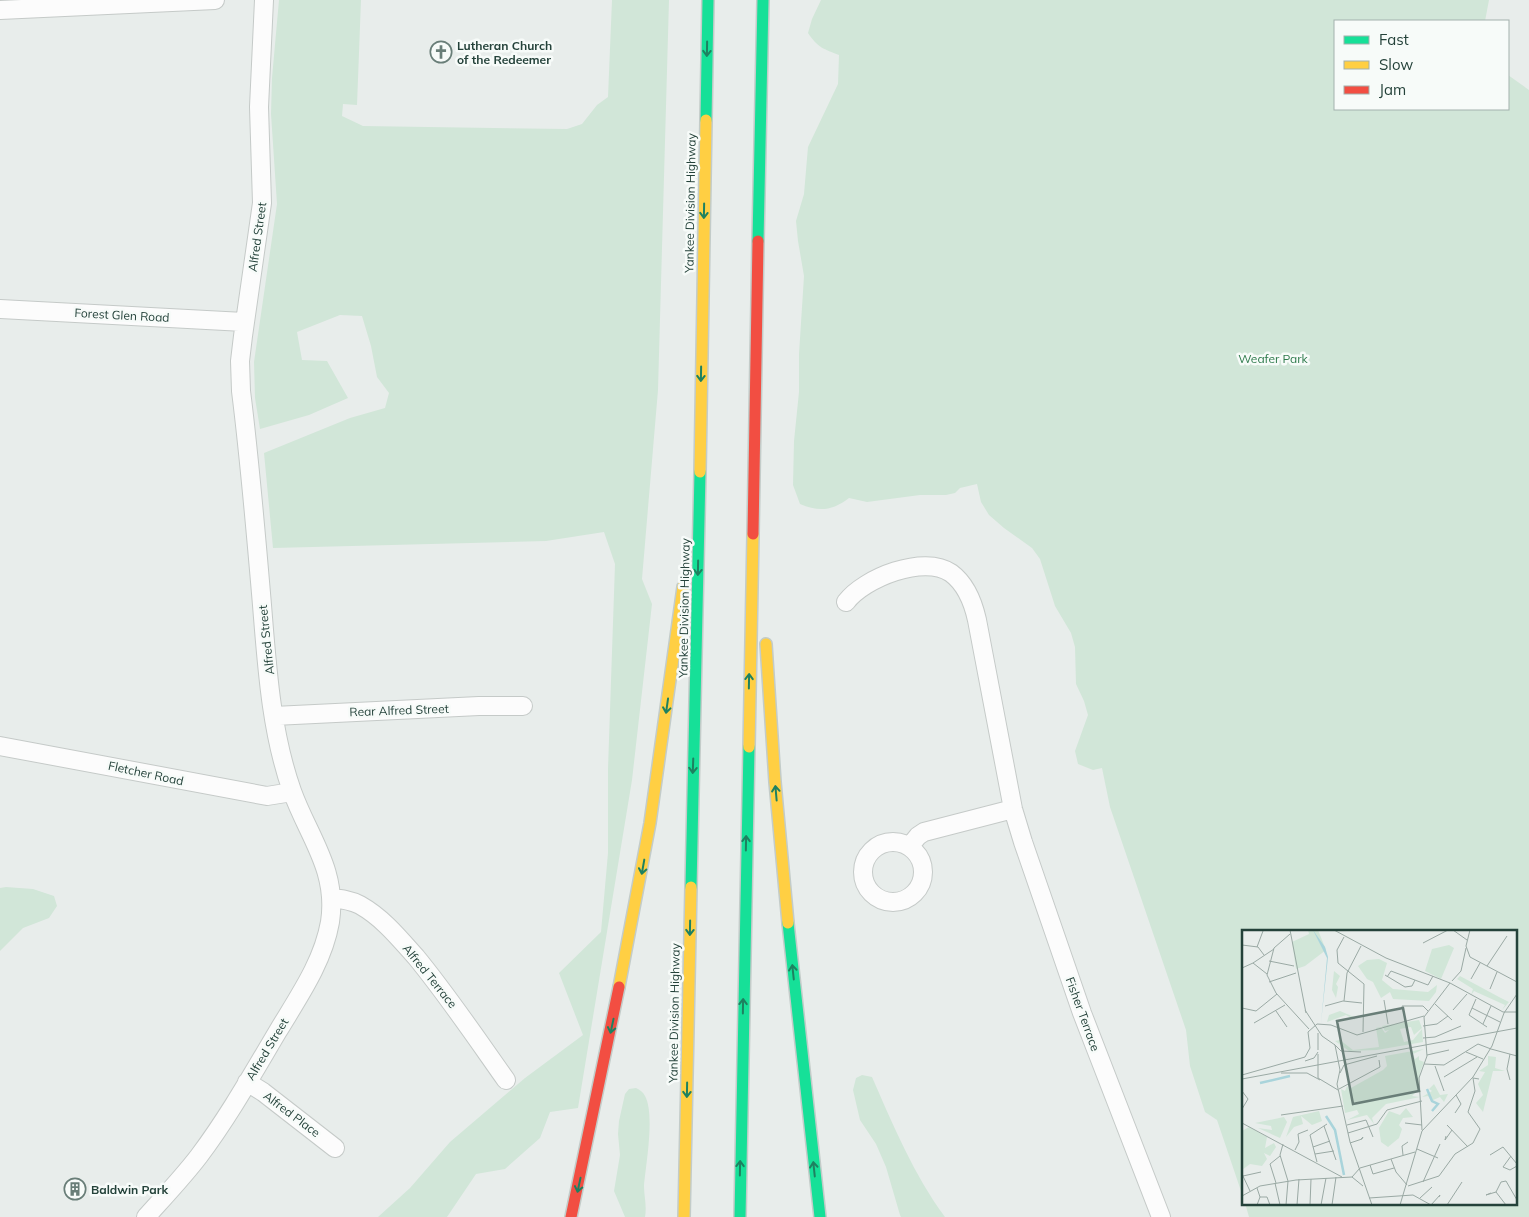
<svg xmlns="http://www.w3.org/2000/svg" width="1529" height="1217" font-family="Mulish,sans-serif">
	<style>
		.green { fill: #d1e6d8 }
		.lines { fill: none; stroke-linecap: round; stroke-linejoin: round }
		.street-casing { stroke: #c5cac8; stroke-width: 20 }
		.fast-casing { stroke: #c3ccc9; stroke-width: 14 }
		.slow-casing { stroke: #c3ccc9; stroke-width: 14 }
		.jam-casing { stroke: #c3ccc9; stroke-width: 14 }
		.street { stroke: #fcfcfc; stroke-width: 18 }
		.fast { stroke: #16e098; stroke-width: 11 }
		.slow { stroke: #ffcf43; stroke-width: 11 }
		.jam { stroke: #f24e42; stroke-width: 11 }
		.oneway { stroke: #1e8160 }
		.labels { text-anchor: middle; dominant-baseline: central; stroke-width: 5; stroke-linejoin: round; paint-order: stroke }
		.poi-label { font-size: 12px; font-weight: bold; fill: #24423a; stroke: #f7fbf9; text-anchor: start }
		.street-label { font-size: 12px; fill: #24423a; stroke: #f7fbf9 }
		.park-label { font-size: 12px; fill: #2d7a4b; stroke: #f7fbf9 }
		.inset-river { fill: none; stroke: #a9d4db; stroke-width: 2.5 }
		.inset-road { fill: none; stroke: #9aa9a4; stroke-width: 1 }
		.view { fill: #697e78; fill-opacity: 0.15; stroke: #697e78; stroke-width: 2.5 }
		.inset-edge { fill: none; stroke: #24423a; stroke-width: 2.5 }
	</style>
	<rect width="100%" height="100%" fill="#e8edeb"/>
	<path class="green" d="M279,0h82l-4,105 -14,-1 -1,12 21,10 204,3 15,-5 15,-19 11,-8 4,-97h57l-11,390 -16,189 10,25 -20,176 -54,328 -28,4 -10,26 -35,31 -29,5 -29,43h-69l32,-29 40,-46 75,-64 58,-43 -24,-62 42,-41 7,-79v-84l7,-205 -11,-32 -58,9 -273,7 -9,-95 86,-35 35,-10 4,-15 -12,-16 -6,-31 -9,-30 -22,-1 -43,17 5,28 25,1 21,37 -39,17 -49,14 -5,-31 -1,-36 23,-158 -6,-90 1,-36z
		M821,0h668l-4,21h-150v88h173v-34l21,15v1127h-280l-4,-14h270v-272h-272v266l-26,-77 -12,-8 -15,-46 -4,-36 -76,-223 -8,-39 -9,2 -15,-6 -3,-13 13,-36 -4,-14 -8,-17 -1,-37 -4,-14 -16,-27 -15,-47 -8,-11 -28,-20 -15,-13 -8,-13 -4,-18 -17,4 -5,5 -9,2h-26l-53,7 -18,-4c-17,13 -30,14 -49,6l-7,-19 1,-44 5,-49v-38l5,-78 -6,-35 -2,-20 8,-27 4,-47 30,-63 1,-29c-15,-6 -21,-7 -31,-22l4,-14z
		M6,887l27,2 21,7 3,10 -8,12 -26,10 -23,23v-63z
		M862,1075l10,2c21,48 42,98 73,140h-44l-1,-2 -14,-48 -10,-23 -16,-24 -7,-30 3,-12z
		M636,1088c4,2 7,4 9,8 10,18 1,68 -1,90 0,10 3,20 1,31h-20l-11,-26 6,-36 -2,-21 1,-13 6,-27 4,-5z"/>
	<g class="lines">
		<g class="street-casing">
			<path id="street" d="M0,10l215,-10
				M0,309l244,13
				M846,602c18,-24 78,-48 105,-29 15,11 22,29 26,47l36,189 10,33 59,171 79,204
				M274,716l205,-10h44
				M0,746l267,50 25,-4
				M863 872a30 30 0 1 1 60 0a30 30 0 1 1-60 0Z
				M910,846l8,-10 6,-4 89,-23
				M331,898c10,1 20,2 29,7 23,13 39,33 56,52 32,39 61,82 90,123
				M247,1082l16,10 72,56
				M146,1217c18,-20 37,-40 53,-61 30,-40 54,-83 79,-125 21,-35 45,-69 52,-109 8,-52 -22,-86 -38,-131 -21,-59 -25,-124 -30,-186 -6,-71 -12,-143 -21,-214l-1,-30 3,-25 19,-133 -3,-96 5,-107"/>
		</g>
		<g class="fast-casing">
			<path id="fast" d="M706,120l2,-120
				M758,241l5,-241
				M691,887l9,-415
				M788,923l32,294
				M740,1217l9,-470"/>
		</g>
		<g class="slow-casing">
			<path id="slow" d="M700,472l6,-352
				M766,644l9,138 13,141
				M749,747l4,-213
				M619,987l31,-164 33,-236
				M684,1217l7,-330"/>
		</g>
		<g class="jam-casing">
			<path id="jam" d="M753,534l5,-293
				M571,1217l48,-230"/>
		</g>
		<use href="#street" class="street"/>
		<use href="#fast" class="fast"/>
		<use href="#slow" class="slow"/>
		<use href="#jam" class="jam"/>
	</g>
	<defs><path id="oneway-shaft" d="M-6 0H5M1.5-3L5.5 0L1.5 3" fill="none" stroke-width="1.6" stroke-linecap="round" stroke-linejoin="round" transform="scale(1.25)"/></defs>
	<g class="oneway">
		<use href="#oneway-shaft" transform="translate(707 49) rotate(91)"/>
		<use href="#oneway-shaft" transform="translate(704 211) rotate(91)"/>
		<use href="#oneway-shaft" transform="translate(701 374) rotate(91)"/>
		<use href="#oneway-shaft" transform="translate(698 568) rotate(91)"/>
		<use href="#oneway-shaft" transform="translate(749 681) rotate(-89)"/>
		<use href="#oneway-shaft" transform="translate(667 706) rotate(98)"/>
		<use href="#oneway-shaft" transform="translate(693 766) rotate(92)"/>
		<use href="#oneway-shaft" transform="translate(776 793) rotate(-95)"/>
		<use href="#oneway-shaft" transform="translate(746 843) rotate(-89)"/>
		<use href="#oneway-shaft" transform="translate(643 867) rotate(100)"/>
		<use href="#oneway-shaft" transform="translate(690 928) rotate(91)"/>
		<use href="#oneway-shaft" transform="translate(793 972) rotate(-96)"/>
		<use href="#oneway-shaft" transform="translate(743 1006) rotate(-89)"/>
		<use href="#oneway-shaft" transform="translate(612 1026) rotate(102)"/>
		<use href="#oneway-shaft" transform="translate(687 1090) rotate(91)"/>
		<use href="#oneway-shaft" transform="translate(740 1168) rotate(-89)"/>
		<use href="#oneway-shaft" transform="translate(814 1169) rotate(-96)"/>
		<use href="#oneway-shaft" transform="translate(579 1185) rotate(102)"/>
	</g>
	<defs>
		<g id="church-ring" transform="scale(1.125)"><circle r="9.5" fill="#f7fbf9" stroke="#697e78" stroke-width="1.5"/><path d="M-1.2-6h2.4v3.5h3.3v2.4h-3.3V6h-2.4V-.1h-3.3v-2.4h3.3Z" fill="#697e78"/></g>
		<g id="building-ring" transform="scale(1.125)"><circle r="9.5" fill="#f7fbf9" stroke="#697e78" stroke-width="1.5"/><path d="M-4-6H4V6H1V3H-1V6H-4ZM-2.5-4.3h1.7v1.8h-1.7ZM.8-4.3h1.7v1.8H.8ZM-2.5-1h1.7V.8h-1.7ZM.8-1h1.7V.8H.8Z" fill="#697e78"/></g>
	</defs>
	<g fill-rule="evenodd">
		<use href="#church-ring" x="441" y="52"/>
		<use href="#building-ring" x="75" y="1189"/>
	</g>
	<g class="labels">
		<g class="poi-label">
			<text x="457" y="45">Lutheran Church<tspan x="457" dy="14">of the Redeemer</tspan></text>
			<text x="91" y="1189">Baldwin Park</text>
		</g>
		<g class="street-label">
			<text transform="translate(690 203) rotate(-89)">Yankee Division Highway</text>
			<text transform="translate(257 237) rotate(-82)">Alfred Street</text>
			<text transform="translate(122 315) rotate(3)">Forest Glen Road</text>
			<text transform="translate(684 608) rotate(-89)">Yankee Division Highway</text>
			<text transform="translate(266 640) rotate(-96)">Alfred Street</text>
			<text transform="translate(399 710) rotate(-2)">Rear Alfred Street</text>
			<text transform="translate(146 773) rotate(12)">Fletcher Road</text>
			<text transform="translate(430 976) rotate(51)">Alfred Terrace</text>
			<text transform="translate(674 1013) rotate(-89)">Yankee Division Highway</text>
			<text transform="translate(1083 1014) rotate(70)">Fisher Terrace</text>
			<text transform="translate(267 1049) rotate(-59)">Alfred Street</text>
			<text transform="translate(292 1114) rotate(37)">Alfred Place</text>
		</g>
		<g class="park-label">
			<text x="1273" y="358">Weafer Park</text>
		</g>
	</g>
	<g transform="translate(1242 930)">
		<rect width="275" height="275" fill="#e8edeb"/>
		<path d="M66,0h10l8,20 -21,16 -9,3 -4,-27 17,-8zM207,15l5,3 -13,31 -16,-8 7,-22zM137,29l8,4 -5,17 11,9 35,3 9,-7 -1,7 -7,9 -36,-2 -3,-7 -9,6 -8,-16 -6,-3 -9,-13 9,-6zM92,41l6,5 -4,8 2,3 -2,11 -4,-8zM218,46l39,21 10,5 -7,8 3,-5 -31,-14 -3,4 2,-6 -16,-10zM98,81l14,6 1,3 -9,-5 -19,7 2,-7zM177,90l3,8 -8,7 -3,-8 -11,2 4,13 9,-2 9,-11 1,13 -46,8 -28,1 -14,-10 5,-1 13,10 26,-3 -3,-19 5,-1 4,6 4,-3 -4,1 -3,-5zM182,119l-11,5 2,5 4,-3v4l5,2 -4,10 -1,17 -7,7 8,1 -34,7 -14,14 2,6 -7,-9 -20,5 12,-6 -2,-4 -12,3 -4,-24 4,2 2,-5 2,3 34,-19 4,-4 -2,-10zM246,126l8,1 -1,11 10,3h-12l-10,41 -7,-9 7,-8 -5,-11 7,-12 -6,-1 9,-6zM192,154l6,11 8,-1 -4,8 -4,-5 -9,4 -3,-5 -6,1 10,-6 -3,-2zM164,178l7,9 -10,1 -4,7 3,4 -3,9 -11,9 -7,-5 -2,-14 10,-17 11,4zM77,181l3,10 -10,4 -11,-9 2,8 -9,3 -8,10 7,-20zM42,187l3,5 -7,16 -22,-10 14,2 -1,-4 -16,-3zM7,197l18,10 -2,11 9,-5 2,4 -6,9 -6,-3 3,6 -5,7 -12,-2 -8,6v-39z" fill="#d1e6d8"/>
		<path d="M71,0l12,17 3,10 -7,66 6,-65z" fill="#a9d4db"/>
		<path class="inset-river" d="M18,153l30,-7M185,159l5,12 6,3 -6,7M84,186l9,14 9,45"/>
		<path class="inset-road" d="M48,0l16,83M92,0l52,28 64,25 53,29h14M211,0l14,10M228,0l-4,16 4,11 47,25M48,4l-16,14 -7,27 9,18 33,36M102,7l-7,13 1,13 26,21 -1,48M181,13l25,-13M0,15l16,2 6,8M15,17l6,-16M27,31l25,5M11,33l21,-14M245,36l20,-30M0,38l11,-5 14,11M143,45l20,12 7,-1 3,-6M145,47l4,-6 37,14 5,-9M229,49l9,-16M210,51l9,-10 5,-23M27,52l27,-9M248,59l7,-17M234,69l-7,16 18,12M142,70l4,24M102,71l3,-28 14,-27M193,74l17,16M83,76l18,-5 19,2M0,78l14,3 21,-17M230,78l28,14M63,80l17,26 13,9 5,25 -3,14 13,58 22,63M211,80l14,-16M34,81l11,16M164,92l-4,-16h21l5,5M12,93l31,-18M241,94l8,-18M181,96l14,-2 11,-8M76,103v17M181,108l12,-1 26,-11M92,114l7,7 20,1M249,119l26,7M224,122l17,7M76,124v24l20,12M185,125l22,-5M63,131l9,-3 4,-6M182,134l20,1 34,-21 13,5M193,136l9,25M39,143h26l13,7M98,143l4,-8 33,-9M0,145l63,-18 5,-9 -2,-16 9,-8 14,1 26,10 67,-19M202,147l33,-20M0,149l275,-51M268,150l-3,-11 3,-15M97,159l41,-22 -1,-7M0,161l6,8 -6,10M213,183l6,-9 -5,-9M39,185l62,-9M0,193l100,54M163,193l17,2M105,195l19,-5 7,17M82,196l12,34M207,197l-2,-2 21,22M180,200l-3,-52 8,-22 -3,-39 26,-34M106,203l29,-9 10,-14 35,-9M204,206l-1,4 7,-10M108,213l12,-4 1,-2 -3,3M41,214l-3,11 8,26M71,217l17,-6M175,219l21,9M53,220l4,-8 -1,-8 10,-4M73,224l19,-3M161,225l-1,-9 6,-4M248,225l13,-8 14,17M269,226l-8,11 7,3 7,-4M149,229l5,13 11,13M75,232l-7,-27 17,-11M128,235l3,9 21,-6M0,244l8,17M1,246l18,-4M110,247l8,-9 55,-16M181,252l17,-38M33,253l5,22M34,253l-6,-19 10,-8M166,256l31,-10 16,-22 18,-11 7,-14 -12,-17 7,-21 -2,-13 6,1M15,258l3,9 -3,8M254,262l5,-10 5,-1 11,19M254,262l10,13M249,263l-5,2 10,-3M0,266l18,-10 36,-6 56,-3 11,9M18,267h7l3,8M127,268l44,-3 18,10M178,268l12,-11M44,275l2,-24M55,275l2,-26M68,275l1,-26M79,275l5,-27M90,275l4,-28M158,275l22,-74 51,-54 19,-31 12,-33 13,-19M189,275l9,-10 -1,2M205,275l15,-23"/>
		<path class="view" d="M161,78l16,83 -66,13 -16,-83z"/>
		<rect width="275" height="275" class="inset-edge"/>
	</g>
	<rect x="1334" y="20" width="175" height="90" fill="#f7fbf9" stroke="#a3b1ad"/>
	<rect x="1344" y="36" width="25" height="8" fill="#16e098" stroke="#a3b1ad"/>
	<text x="1379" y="45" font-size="15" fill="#24423a">Fast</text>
	<rect x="1344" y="61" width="25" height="8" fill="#ffcf43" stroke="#a3b1ad"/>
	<text x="1379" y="70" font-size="15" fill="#24423a">Slow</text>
	<rect x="1344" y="86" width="25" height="8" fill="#f24e42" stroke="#a3b1ad"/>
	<text x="1379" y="95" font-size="15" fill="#24423a">Jam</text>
</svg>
